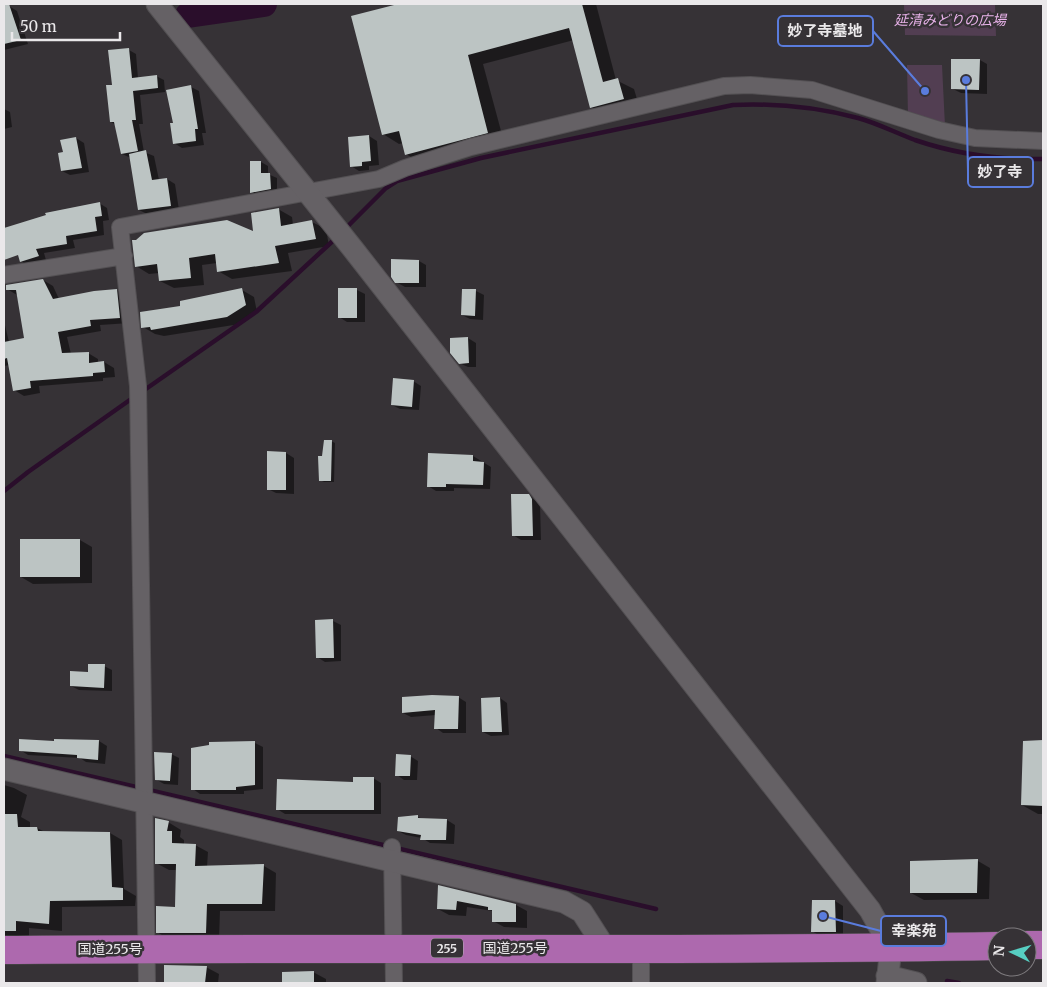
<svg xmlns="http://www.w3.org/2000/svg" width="1047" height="987" font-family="Merriweather,'Noto Sans JP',serif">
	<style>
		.green { fill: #523e52 }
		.shadow { fill: #0007 }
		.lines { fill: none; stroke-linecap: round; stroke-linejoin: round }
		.stream { stroke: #2a0e2b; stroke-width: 4.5 }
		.river { stroke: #2a0e2b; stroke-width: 26 }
		.building { fill: #bcc4c3 }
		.minor-casing { stroke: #535053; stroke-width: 18 }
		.tertiary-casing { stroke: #535053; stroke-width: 23 }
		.trunk-casing { stroke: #535053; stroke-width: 29 }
		.minor { stroke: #656165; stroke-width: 16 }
		.tertiary { stroke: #656165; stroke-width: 21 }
		.trunk { stroke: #ad69ae; stroke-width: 28 }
		.labels { text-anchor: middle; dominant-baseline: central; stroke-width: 5; stroke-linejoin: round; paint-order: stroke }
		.shield { fill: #363236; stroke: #b4b1b4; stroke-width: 1 }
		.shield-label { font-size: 12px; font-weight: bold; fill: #eae8ea }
		.park-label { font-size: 14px; font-style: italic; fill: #e8b2e9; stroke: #363236 }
		.street-label { font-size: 14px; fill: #eae8ea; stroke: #363236 }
		.leader { fill: none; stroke: #5a7cdd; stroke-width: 2 }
		.callout-dot { fill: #5a7cdd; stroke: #363236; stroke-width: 2 }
		.callout { fill: #363236; stroke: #5a7cdd; stroke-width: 2 }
		.callout-label { font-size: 15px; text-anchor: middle; font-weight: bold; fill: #eae8ea }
	</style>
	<rect width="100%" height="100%" fill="#363236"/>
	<path class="green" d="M904,4h91l1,32 -91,-1z
		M907,65h35l3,61 -37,-9z"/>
	<path class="shadow" d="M403,4h193l20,76 18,9 6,20 -32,8 -17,-10 -17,-67 -91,24 21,78 -81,22 -17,-10 -3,-11 -4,1 -16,-10 -31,-117z
		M9,6l8,5 11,33 -24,6v-43z
		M129,50l7,4 2,24 18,-2 8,4 1,12 -25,3 3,29h-4l5,28 10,4 5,24 8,-1 8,5 4,26 -32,4 -8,-4 -8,-52 -9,-4 -6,-29 -5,-3 2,-36z
		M980,60l7,4v30l-26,-1 -8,-4z
		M191,87l8,4 7,42h-4l2,12 -22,3 -8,-5 1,-19z
		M4,109l6,3 2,15 -8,2z
		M369,136l8,5 2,24 -10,1v4l-10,1 -8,-5 -2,-28z
		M76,138l8,5 5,29 -19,3 -8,-4 2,-18z
		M251,162h10l7,4v8l9,4v14l-19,4 -6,-4z
		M99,203l8,5 2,12 -6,1 1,14 -31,5 2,8 -31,5 2,7 -17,6 -8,-5 -10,-34z
		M278,209l14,8 1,8 19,-3 14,7 3,17 -41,7 4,18 -60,8 -14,-8 -1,-8 -15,2 2,20 -30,3 -14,-7 -1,-8 -10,1 -13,-8 118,-33z
		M419,261l7,4v22h-21l-9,-5z
		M43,280l10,6 6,13 58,-9 10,6 3,27 -30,2 1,6 -34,6 4,17 17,-1 10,6v4l6,-1 10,6 1,9 -12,1v3l-64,5 1,7 -16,3 -10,-6 -4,-25 -6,1v-45l5,21 17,-3 -9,-44 -10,-6z
		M242,290l12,7 3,15 -17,12 -76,12 -9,-2 -12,-7 38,-20z
		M357,290l8,4v28h-18l-8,-5z
		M476,291l8,4 -1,25 -13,-1 -8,-4z
		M468,338l8,5v24h-8l-9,-4 -8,-24z
		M413,381l8,5 -2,24 -19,-1 -8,-4z
		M331,441l4,2 -1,39h-10l-4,-2 3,-22z
		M268,452l18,1 8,5v36l-18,-1 -8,-4z
		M473,456l18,11 -1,22 -36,-1v3h-18l-8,-5z
		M528,495l12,9 1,36h-20l-8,-5z
		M80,540l12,7v36l-59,1 -12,-7z
		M333,621l8,4v36l-16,1 -8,-5z
		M104,666l8,4v21l-33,-1 -8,-4z
		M458,697l8,5v31h-23l-7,-5v-13l-25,2 -8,-4z
		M500,698l7,5 2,32 -18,1 -8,-4z
		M55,740l44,1 8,5 -2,18 -19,-2 -6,-4 -52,-3 -8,-5 35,-7z
		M1024,742h19v72h-5l-16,-9z
		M255,743l8,4v42l-19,2v3h-44l-7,-5z
		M171,754l8,4 -1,27 -14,-1 -7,-4z
		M410,756l8,5 -1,19h-13l-7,-5z
		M373,778l8,5v31h-96l-8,-5z
		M4,785l10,3 13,7 -6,22 9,5v6h7l8,4 65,1 12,7 2,49 12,7 -1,10 -73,1v24l-33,-3v10l-25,-1z
		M418,817l5,2 24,1 8,5 -1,19 -24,-1 -8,-5 -16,-3 -8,-4 1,-13z
		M168,822l13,8 -1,7 4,3v4l11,1 13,7 -1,15 57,-1 12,7 -1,38h-55l-1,29h-49l-13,-8 19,-24 1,-38h-8l-13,-7z
		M978,861l12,7 -1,31 -65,1 -13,-7v-31z
		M439,887l77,18 11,6v17l-23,-1 -11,-6v-10l-26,-4 -1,9 -17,-1 -11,-6z
		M835,901l8,5v30h-23l-8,-5z
		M166,966l40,1 13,7 -1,9h-53z
		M313,972l13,7v4h-42v-9z"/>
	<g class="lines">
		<path class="stream" d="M345,229l41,-41 11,-7 84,-23 252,-53c42,-2 83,2 125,13 19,5 38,15 57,22 41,14 85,20 128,19
			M143,391l113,-79 80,-74
			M4,491l24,-19 106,-75
			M4,756l652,153
			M947,981l12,2"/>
		<path class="river" d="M188,15l76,-11"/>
	</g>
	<path class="building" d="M4,4h5l12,36 -17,4z
		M398,4h184l21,78 15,-4 6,21 -34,9 -21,-80 -101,27 20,78 -83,22 -6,-24 -17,4 -31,-119z
		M129,48l3,30 25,-3 1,13 -25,3 3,29h-4l6,31 -17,3 -7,-32h-4l-4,-37h6l-4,-35z
		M951,59h29l-1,31 -28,-1z
		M191,85l7,44h-3l1,12 -23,3 -3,-21h3l-7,-33z
		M369,135l2,26 -9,1v4l-12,1 -2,-30z
		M76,137l6,31 -21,3 -3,-18 5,-1 -3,-12z
		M146,150l6,30 15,-2 4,28 -33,4 -9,-56z
		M250,161h11v12h9l1,16 -21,4z
		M100,202l2,14 -7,1 2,14 -31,5 1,8 -31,5 3,7 -19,6 -2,-7 -14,5v-32l42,-13 -1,-2z
		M279,208l2,18 31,-6 4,19 -41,7 4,17 -62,9 -2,-18 -26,4 2,20 -32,3 -2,-17 -22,3 -3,-27h4l8,-7 83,-13 26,11 -2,-18z
		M391,259l28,1v23h-24l-4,-6z
		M43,279l10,20 41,-8 23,-2 3,29 -30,2 1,6 -33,6 4,21 27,-1v11l15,-2 1,11 -12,1v3l-63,5 1,7 -18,3 -6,-33 -3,1v-17l20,-4 -8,-48h-10v-5z
		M242,288l4,17 -19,12 -76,13 -1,-3 -9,1 -1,-16 40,-6v-5z
		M338,288h19v30h-19z
		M462,289h14l-1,27 -14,-1z
		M468,337l1,26 -10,1 -9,-11v-15z
		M393,378l21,2 -2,27 -21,-2z
		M324,440h8l-1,41h-12l-1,-25h4z
		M267,451l19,1v38h-19z
		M428,453l45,2v6l11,1 -1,23 -37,-1v3h-19z
		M511,494h18l3,5 1,37h-21z
		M20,539h60v38h-60z
		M333,619l1,39h-18l-1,-38z
		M88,664h17l-1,24 -34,-2v-15l18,1z
		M432,695l27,1 -1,33h-24l1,-19 -33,3v-16z
		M500,697l2,35h-20l-1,-34z
		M19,739l35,2v-2l45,1 -1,20 -21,-2v-3l-58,-4z
		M1043,740v66l-22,-1 2,-64z
		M255,741v44l-19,2v3h-45v-42l18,-3v-3z
		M154,752l18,1 -2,28 -15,-1z
		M396,754l15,1 -1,21h-15z
		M353,777h21v33h-98l1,-31 76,3z
		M4,814h13l1,13h19l1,4 72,1 2,55 11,1v12l-73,1 -1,23 -33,-3v10h-12z
		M418,815v3l29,1 -1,21h-26l1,-5 -24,-4 1,-14z
		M155,818l14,3 -2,10h5v12l24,1 -1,22 69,-2 -2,40h-55l-1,29h-50v-27l19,1 1,-43h-21z
		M978,859l-1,34h-67v-32z
		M438,885l78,19v18h-24v-12h-4v-3l-31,-6 -1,9 -19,-1z
		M812,900h23l1,32h-25z
		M164,965l43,1 -2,17h-41z
		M314,971v12h-32v-11z"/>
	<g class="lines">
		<g class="minor-casing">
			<path id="minor" d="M4,275l120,-19
				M392,847l2,136
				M641,948v35
				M147,983l-9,-597 -18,-159 259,-48 26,-11 66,-21 253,-61 26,-1 62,5 127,40 36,8 68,3"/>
		</g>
		<g class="tertiary-casing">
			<path id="tertiary" d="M157,4l196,245 517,661 21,38 -4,35
				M4,769l560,133 18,10 23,36
				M887,976l29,7"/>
		</g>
		<g class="trunk-casing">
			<path id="trunk" d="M1027,945h16
				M4,950c331,-3 662,2 993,-4"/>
		</g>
		<use href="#minor" class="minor"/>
		<use href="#tertiary" class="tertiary"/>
		<use href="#trunk" class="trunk"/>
	</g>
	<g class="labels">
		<rect class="shield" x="431" y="938.5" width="32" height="19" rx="4"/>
		<g class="shield-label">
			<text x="447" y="948">255</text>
		</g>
		<g class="park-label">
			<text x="950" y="20">延清みどりの広場</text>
		</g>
		<g class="street-label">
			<text x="515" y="948">国道255号</text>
			<text x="110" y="949">国道255号</text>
		</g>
	</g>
	<path class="leader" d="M925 91L873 31M966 80L968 172M823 916L881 931"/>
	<g class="callout-dot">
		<circle cx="925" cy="91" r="5"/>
		<circle cx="966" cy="80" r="5"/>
		<circle cx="823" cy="916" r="5"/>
	</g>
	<g class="callout">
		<rect x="778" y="16" width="95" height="30" rx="5"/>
		<rect x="968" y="157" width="65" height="30" rx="5"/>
		<rect x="881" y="916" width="65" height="30" rx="5"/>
	</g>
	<g class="callout-label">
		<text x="825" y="36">妙了寺墓地</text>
		<text x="1000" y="177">妙了寺</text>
		<text x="914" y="936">幸楽苑</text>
	</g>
	<rect width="1047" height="987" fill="none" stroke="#eae8ea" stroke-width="10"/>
	<g transform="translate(1012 952) rotate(275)"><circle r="24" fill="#363236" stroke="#7e7b7e"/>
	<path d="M0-4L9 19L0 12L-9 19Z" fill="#57cec2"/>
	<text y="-8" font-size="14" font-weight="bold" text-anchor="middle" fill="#eae8ea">N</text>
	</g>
	<path d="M12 32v8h108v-8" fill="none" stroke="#eae8ea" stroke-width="2.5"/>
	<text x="20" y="32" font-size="15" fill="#eae8ea" stroke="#363236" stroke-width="4" paint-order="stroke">50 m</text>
</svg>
